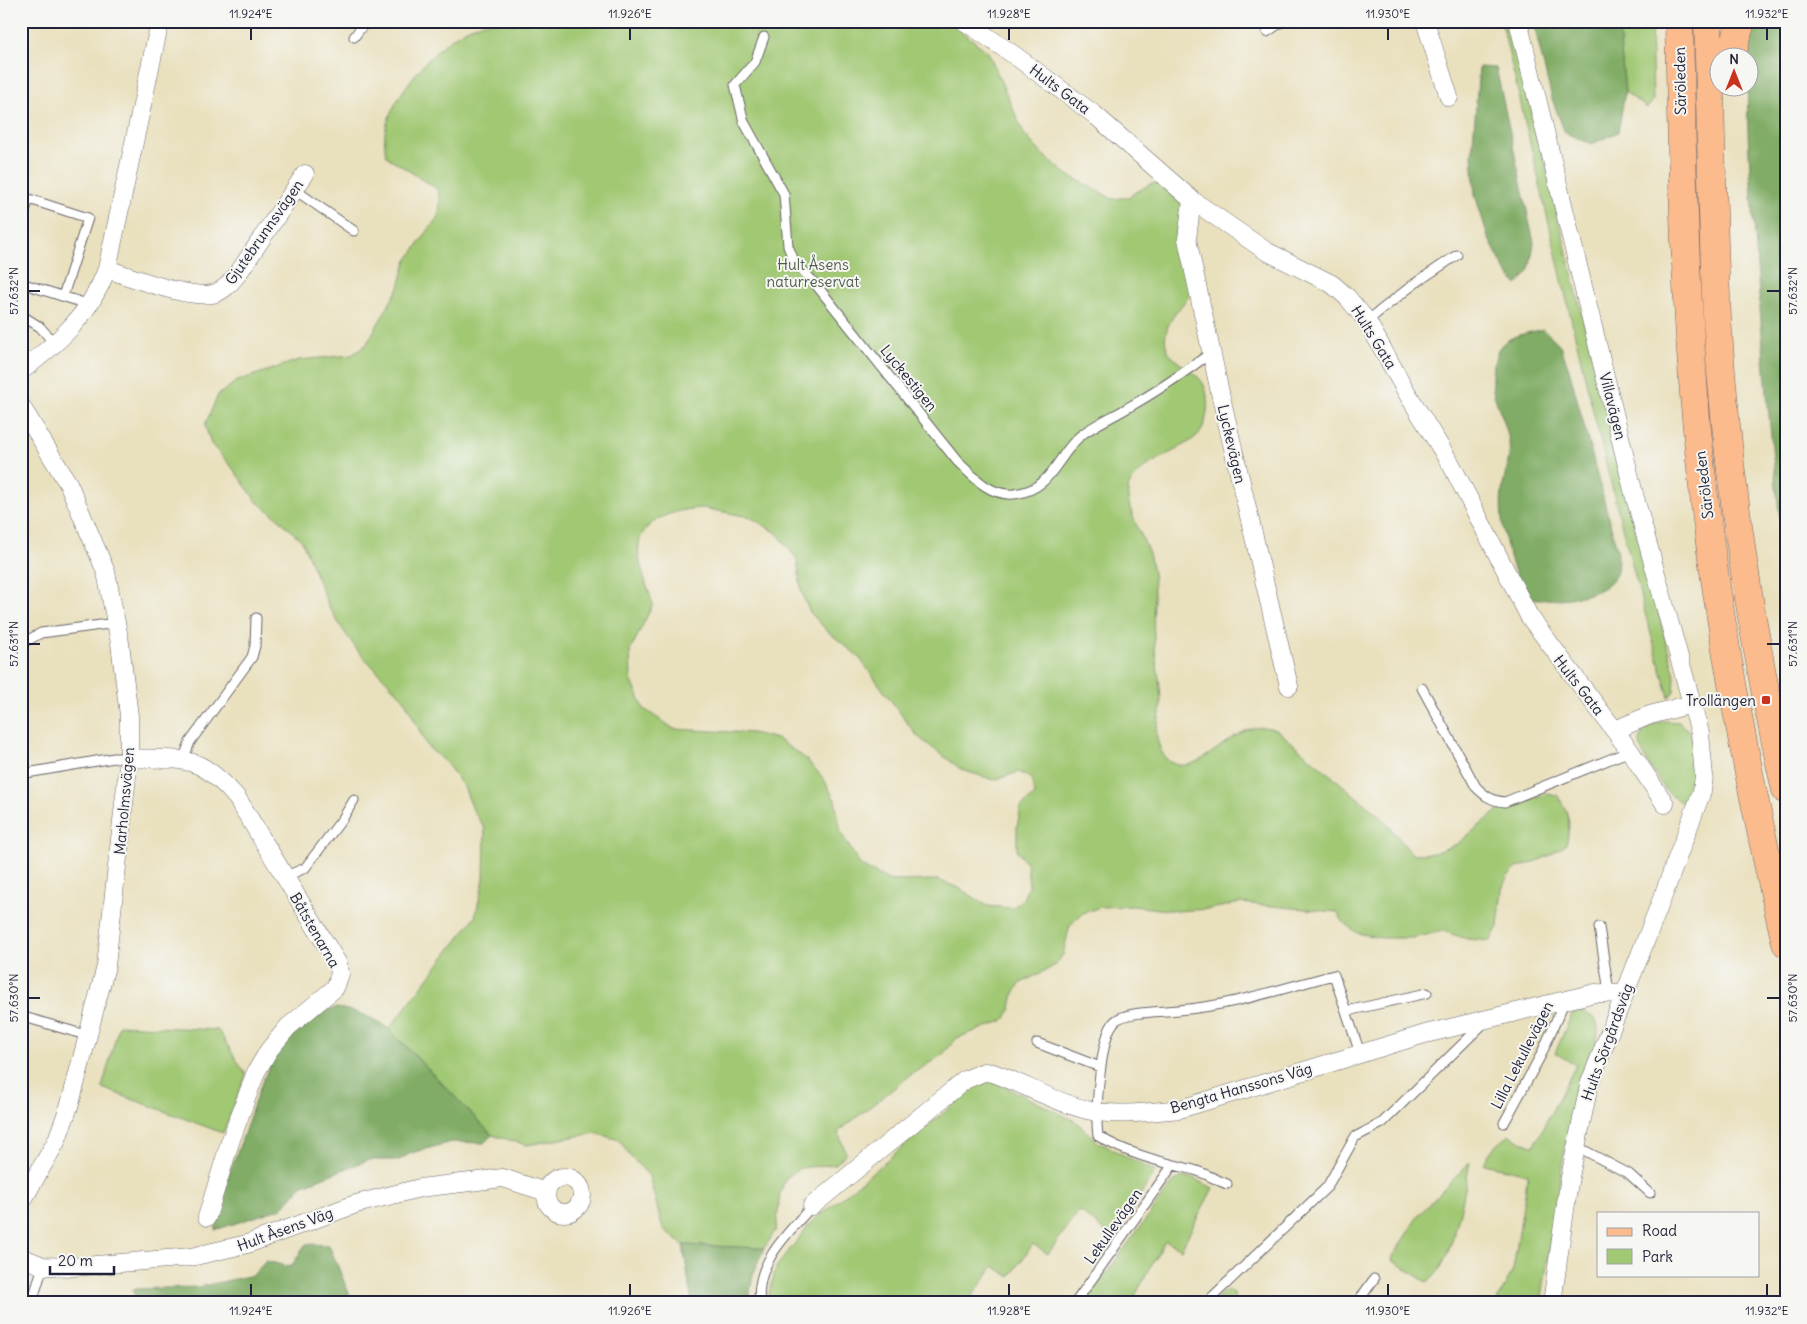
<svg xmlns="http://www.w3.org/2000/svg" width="1807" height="1324" font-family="Delius,sans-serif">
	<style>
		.green { fill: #a1c873; stroke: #627557; fill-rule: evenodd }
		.forest { fill: #80ac65; stroke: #516750 }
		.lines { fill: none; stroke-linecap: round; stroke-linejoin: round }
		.service-casing { stroke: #686468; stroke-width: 11 }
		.minor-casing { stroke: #686468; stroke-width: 19 }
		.primary-casing { stroke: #686468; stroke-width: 29 }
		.service { stroke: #fff; stroke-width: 9 }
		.minor { stroke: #fff; stroke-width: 18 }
		.primary { stroke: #fbbb8d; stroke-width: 28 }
		.ticks { fill: none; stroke: #22223b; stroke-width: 2 }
		.poi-dot { fill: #c8321e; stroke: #f6f6f2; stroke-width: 2 }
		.labels { text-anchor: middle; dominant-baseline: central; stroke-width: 4; stroke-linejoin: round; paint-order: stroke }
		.street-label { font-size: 15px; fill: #22223b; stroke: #f6f6f2 }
		.park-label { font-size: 15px; fill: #4e5c4f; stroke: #f6f6f2 }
		.poi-label { font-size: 15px; fill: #22223b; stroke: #f6f6f2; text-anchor: end }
		.neatline { fill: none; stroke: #22223b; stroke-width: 2 }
		.ticks-label { font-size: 12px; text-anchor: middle; fill: #22223b }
	</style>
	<rect width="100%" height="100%" fill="#f6f6f2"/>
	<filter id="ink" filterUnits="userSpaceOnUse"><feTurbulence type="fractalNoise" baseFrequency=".02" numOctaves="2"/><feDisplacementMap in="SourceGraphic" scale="10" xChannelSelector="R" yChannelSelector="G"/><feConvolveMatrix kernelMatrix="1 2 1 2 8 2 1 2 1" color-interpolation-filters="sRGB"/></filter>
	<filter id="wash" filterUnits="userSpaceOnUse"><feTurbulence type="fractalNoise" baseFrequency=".0096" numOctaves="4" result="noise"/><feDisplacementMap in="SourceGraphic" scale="20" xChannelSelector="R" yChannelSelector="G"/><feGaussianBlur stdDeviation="1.12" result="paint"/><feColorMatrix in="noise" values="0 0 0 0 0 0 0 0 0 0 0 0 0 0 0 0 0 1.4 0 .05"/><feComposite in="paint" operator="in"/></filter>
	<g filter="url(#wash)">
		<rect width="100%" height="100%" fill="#e9e0bd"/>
		<path class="green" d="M493,21h455l40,31 36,82 19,21 25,20 45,24 15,-2 22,-13 7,-1 8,4 18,17 14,82c-9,14 -25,27 -30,43 -10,33 27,36 37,56 5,11 4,25 1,37 -5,27 -63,34 -76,64 -7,18 16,53 21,71 7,25 2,54 4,80 1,22 7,45 7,67 0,11 -6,23 -4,34 2,9 6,21 15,25 34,15 62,-50 105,-33l106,89 29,35 22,-1 23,-9 39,-32 51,-19 10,2c13,19 14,27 9,50l-19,12 -30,11 -10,9 -5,12 -4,38 -8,14 -23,-2 -24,-8 -30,7h-32l-24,-5 -13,-10 -7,-11 -97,-9 -30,6 -34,2 -43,-5 -33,1 -17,6 -13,12 -7,29 -7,11 -35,18 -7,10 -3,15 -6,12 -48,18 -15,17 -30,19 -74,58 8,21 -10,11 -36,4 -14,10 -6,15 -4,37 -12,18 -81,-3 -20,-16 -14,-53 -19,-20 -11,-16 -24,-7 -68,12 -35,-10 -103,-106 86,-112 9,-38 1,-50 -11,-17 -10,-25 -17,-23 -20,-18 -23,-47 -46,-48 -15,-21 -14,-23 -27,-66 -24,-23 -21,-16 -26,-36 -20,-22 -6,-19 13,-30 19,-14 62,-21 53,-5 14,-10 33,-58 7,-25 33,-47 1,-14 -3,-12 -51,-33c-1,-7 -2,-16 -1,-23 4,-35 54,-93 86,-106 6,-3 15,-4 22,-6zM702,508l48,9 27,16 20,26 4,31 8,21 18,20 31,25 59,80 45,34 32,10 25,-8 13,7 3,16 -14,12 -4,20v24l10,13 2,21 -6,14 -11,9 -24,-2 -29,-18 -21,-8 -47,1 -30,-15 -20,-33 -6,-33 -12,-22 -18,-20 -28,-19 -25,-6 -78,-4 -30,-20 -13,-30 -1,-28 23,-47c-5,-16 -17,-44 -14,-60 4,-27 41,-35 63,-36z
			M1501,21h9l120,488 45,166 -1,16 -5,6c-66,-223 -113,-450 -168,-676z
			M1618,21h33l2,80 -6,7 -22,-16z
			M1663,721l16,1 11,9 8,31v13l-13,29c-16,-7 -23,-18 -32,-33 -15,-23 -23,-39 10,-50z
			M1579,1011c9,2 17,6 19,16 2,15 -14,39 -18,54 -19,72 -27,148 -39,222h-45l17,-33 15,-96 -44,-10c5,-13 13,-21 25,-29l24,12 43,-82 -21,-12 17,-39z
			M119,1025l99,5 28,45 -23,58 -121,-45z
			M989,1081l13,4 73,36 23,21 57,29 -41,67 -35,-27 -31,43 -15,-10 -23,33 -16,-11 -27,37h-198v-11l8,-26 33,-42 167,-139z
			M1470,1162c-5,26 -18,111 -44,120l-34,-22 2,-6 24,-38z
			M1183,1177l10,1 20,10 -32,61 -16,-8 -34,62h-42l-1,-5 86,-117z
			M1229,1290l5,4 2,9h-23l10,-11z"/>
		<path class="forest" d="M1533,21h85l7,71 -7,40 -26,12 -27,-11 -13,-34z
			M1755,21h31v550c-14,-112 -24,-224 -31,-336 -5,-67 -14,-150 0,-214z
			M1479,67l17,1 38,175 -5,28 -12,14 -11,-13 -18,-35 -13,-42 -3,-40z
			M1543,329l17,16 9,24 49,184c-1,7 1,18 -3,23 -14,24 -62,25 -87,22 -17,-27 -30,-73 -26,-106 2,-19 11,-36 6,-56 -6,-28 -23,-45 -13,-77 1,-3 2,-8 4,-11 9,-13 30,-15 44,-19z
			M336,1008c20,2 37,10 53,21l103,106 -8,8 -32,-1 -41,11 -12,7h-31l-67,26 -19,22 -67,22c5,-15 7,-30 11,-45 4,-17 12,-34 18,-51 16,-48 34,-115 92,-126z
			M306,1244l23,1 24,58h-217l-3,-14 65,-2 55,-12 13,-14 25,6z
			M683,1245l81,3 -11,27 -5,28h-56z"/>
	</g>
	<g filter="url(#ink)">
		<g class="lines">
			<g class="service-casing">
				<path id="service" d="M1267,32l16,-11
					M354,37l12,-16
					M764,37l-9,25 -20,23 9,37 40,72 4,52 6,15 23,25 140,175c16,15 32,35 57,33 38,-4 42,-37 66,-58 15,-12 33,-19 49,-29 29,-16 56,-35 83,-55
					M295,190l59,41
					M21,223l8,-24 59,19 -25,78
					M21,283l69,22
					M21,315l19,12 14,16
					M1367,321l47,-37 43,-29
					M21,644l20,-11 75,-10
					M1422,688l54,99c9,9 16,14 29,15l125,-51
					M183,760l7,-18 62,-85 3,-11 1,-28
					M21,774l93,-16h15
					M284,877l21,-9 38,-50 11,-18
					M1599,927l10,65
					M1347,1011l80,-18
					M24,1017l65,19
					M1037,1043l63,24
					M1504,1123l37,-68 24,-55
					M1576,1146l53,28 21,19
					M1227,1184c-11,-4 -22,-11 -33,-14 -32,-8 -67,-16 -96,-34 -3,-22 2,-100 17,-115 11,-10 48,-9 63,-11 53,-4 105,-22 156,-35l26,78
					M29,1303l4,-4 10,-33
					M760,1303c-6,-39 28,-70 52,-97
					M1075,1303l97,-137
					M1206,1303l121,-116 28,-50 27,-14 103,-101
					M1357,1303l17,-24"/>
			</g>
			<g class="minor-casing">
				<path id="minor" d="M964,21l53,36 78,58 97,85 74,51 66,33 15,13 20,24 40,72 45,73 77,150 101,135 35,53
					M1425,21l24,76
					M1518,21l116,473 66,239 4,43 -2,15 -39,105 -74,189 -20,97 -17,121
					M1192,200l-5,39 34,158 68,289
					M107,269c25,8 86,32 109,24 10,-4 17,-13 23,-21l66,-98
					M21,371c38,-29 69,-56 86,-102l53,-248
					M21,406l48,79 37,87 14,71 9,73v42l-23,208 -36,138 -14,38 -35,61
					M1615,730l35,-15 42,-11
					M129,758c56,2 69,-5 108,40l101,166 2,10 -5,14 -47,39 -19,23 -13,22 -26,70 -23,75
					M546 1195a18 18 0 1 1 36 0a18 18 0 1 1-36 0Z
					M812,1206l153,-126 19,-8 9,1c31,11 61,29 94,37 29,7 63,2 93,-1l245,-75 170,-41 29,1
					M21,1257l22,9 30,1 118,-10 56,-13 109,-40 64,-16 83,-10 43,14"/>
			</g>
			<g class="primary-casing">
				<path id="primary" d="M1679,21c3,147 6,293 21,439 17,163 49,324 86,483
					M1708,21c3,99 4,198 9,296 10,159 34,318 69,473
					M1731,58l10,-37"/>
			</g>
			<use href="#service" class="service"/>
			<use href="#minor" class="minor"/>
			<use href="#primary" class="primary"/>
		</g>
	</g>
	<path class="ticks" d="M251,28v12M630,28v12M1009,28v12M1388,28v12M1767,28v12M28,291h12M1767,291h13M28,644h12M1767,644h13M28,998h12M1767,998h13M251,1284v12M630,1284v12M1009,1284v12M1388,1284v12M1767,1284v12"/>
	<rect class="poi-dot" x="1761" y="695" width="10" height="10" rx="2.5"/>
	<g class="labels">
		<g class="street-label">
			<text transform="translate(1680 81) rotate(-91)">Säröleden</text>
			<text transform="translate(1060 89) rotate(37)">Hults Gata</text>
			<text transform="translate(264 232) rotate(-55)">Gjutebrunnsvägen</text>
			<text transform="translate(1374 337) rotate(58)">Hults Gata</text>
			<text transform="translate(909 378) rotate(51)">Lyckestigen</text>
			<text transform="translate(1613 406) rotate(76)">Villavägen</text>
			<text transform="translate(1232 444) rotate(77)">Lyckevägen</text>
			<text transform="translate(1704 485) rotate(-97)">Säröleden</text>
			<text transform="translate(1579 685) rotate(52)">Hults Gata</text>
			<text transform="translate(124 801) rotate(-85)">Marholmsvägen</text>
			<text transform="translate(315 930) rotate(60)">Båtstenarna</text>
			<text transform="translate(1607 1042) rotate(-70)">Hults Sörgårdsväg</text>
			<text transform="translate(1522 1055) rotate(-63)">Lilla Lekullevägen</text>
			<text transform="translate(1241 1088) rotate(-16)">Bengta Hanssons Väg</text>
			<text transform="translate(1113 1226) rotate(-55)">Lekullevägen</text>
			<text transform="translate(285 1229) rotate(-20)">Hult Åsens Väg</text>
		</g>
		<g class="park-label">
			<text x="813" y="264">Hult Åsens<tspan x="813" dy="17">naturreservat</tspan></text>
		</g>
		<g class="poi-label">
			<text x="1756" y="700">Trollängen</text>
		</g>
	</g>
	<rect width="1807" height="1324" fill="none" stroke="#f6f6f2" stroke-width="55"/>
	<rect x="1597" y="1212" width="162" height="65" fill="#f6f6f2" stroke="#a1a1a9"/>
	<rect x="1607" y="1228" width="25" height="8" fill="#fbbb8d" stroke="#a1a1a9"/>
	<text x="1642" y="1236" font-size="15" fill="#22223b">Road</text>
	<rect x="1607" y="1249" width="25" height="15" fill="#a1c873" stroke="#a1a1a9"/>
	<text x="1642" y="1262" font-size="15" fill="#22223b">Park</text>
	<g transform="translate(1734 72)"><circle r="24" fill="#f6f6f2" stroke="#a1a1a9"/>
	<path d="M0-4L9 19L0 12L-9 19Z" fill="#c8321e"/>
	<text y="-8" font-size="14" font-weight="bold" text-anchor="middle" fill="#22223b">N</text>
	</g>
	<path d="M50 1266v8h64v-8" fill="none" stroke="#22223b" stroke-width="2.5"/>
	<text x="58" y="1266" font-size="15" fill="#22223b" stroke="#f6f6f2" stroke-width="4" paint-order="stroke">20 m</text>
	<rect x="28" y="28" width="1752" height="1268" class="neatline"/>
	<g class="ticks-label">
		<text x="251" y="18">11.924°E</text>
		<text x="630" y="18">11.926°E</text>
		<text x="1009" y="18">11.928°E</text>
		<text x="1388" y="18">11.930°E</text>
		<text x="1767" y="18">11.932°E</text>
		<text transform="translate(14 291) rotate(-90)" y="4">57.632°N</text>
		<text transform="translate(1793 291) rotate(-90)" y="4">57.632°N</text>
		<text transform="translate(14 644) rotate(-90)" y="4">57.631°N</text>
		<text transform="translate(1793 644) rotate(-90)" y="4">57.631°N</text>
		<text transform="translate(14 998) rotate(-90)" y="4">57.630°N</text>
		<text transform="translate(1793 998) rotate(-90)" y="4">57.630°N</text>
		<text x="251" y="1315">11.924°E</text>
		<text x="630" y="1315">11.926°E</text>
		<text x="1009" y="1315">11.928°E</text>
		<text x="1388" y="1315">11.930°E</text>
		<text x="1767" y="1315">11.932°E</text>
	</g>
</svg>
